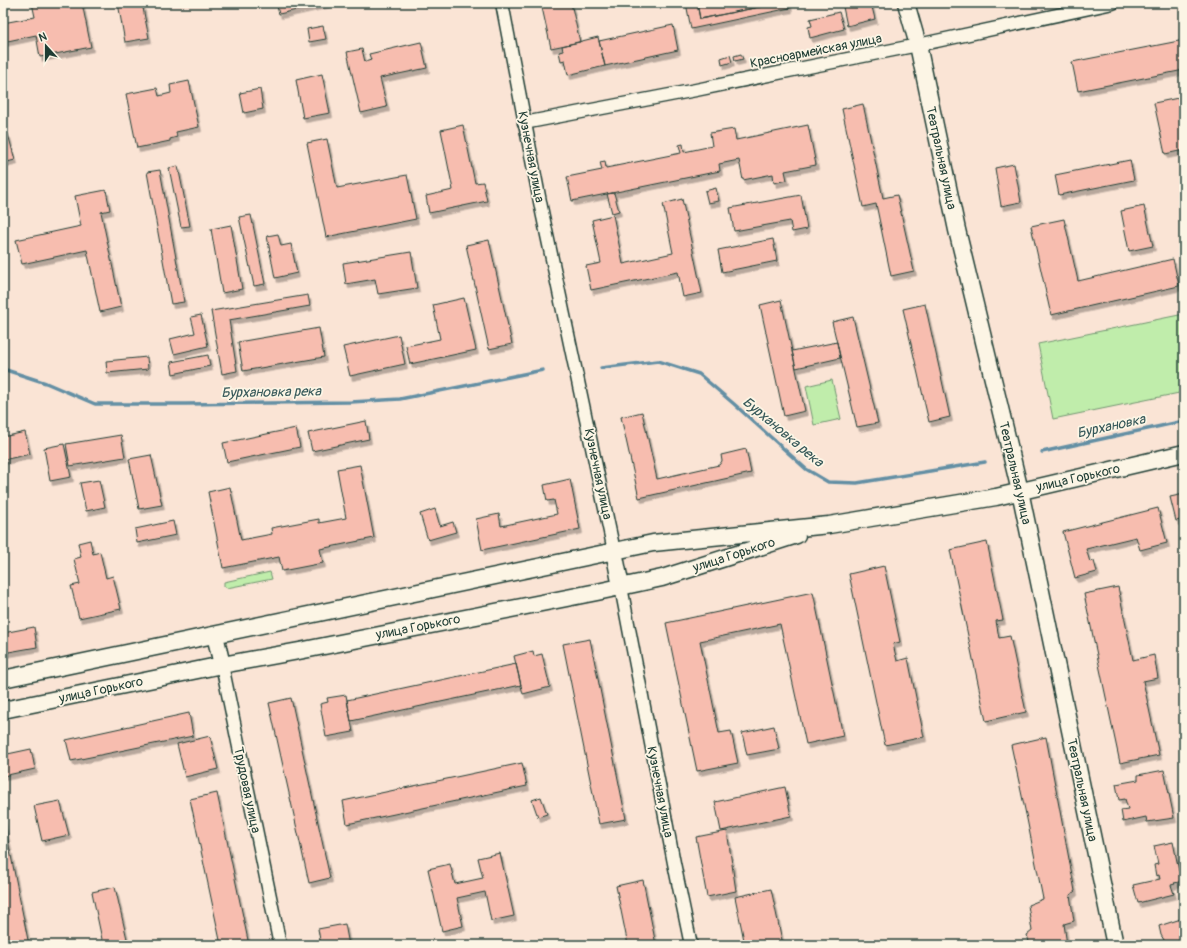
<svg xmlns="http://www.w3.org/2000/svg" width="1187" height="948" font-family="Pangolin,sans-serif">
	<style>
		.green { fill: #c0edab; stroke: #709570 }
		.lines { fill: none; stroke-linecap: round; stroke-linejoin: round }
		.stream { stroke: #648fa4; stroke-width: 3.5 }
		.building { fill: #f7bdaf; stroke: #1f3d34; filter: url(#shadow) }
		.minor-casing { stroke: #1f3d34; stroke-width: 15 }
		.major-casing { stroke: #1f3d34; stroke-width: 19 }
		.minor { stroke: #fcf5e5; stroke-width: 12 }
		.major { stroke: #fcf5e5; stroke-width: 16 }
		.labels { text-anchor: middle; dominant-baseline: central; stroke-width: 3.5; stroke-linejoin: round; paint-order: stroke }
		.street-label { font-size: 13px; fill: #1f3d34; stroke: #fcf5e5 }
		.water-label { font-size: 14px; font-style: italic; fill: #365859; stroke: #fcf5e5 }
	</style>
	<defs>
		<filter id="shadow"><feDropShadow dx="2.5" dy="4.5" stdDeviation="0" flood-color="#0004"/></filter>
	</defs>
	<rect width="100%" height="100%" fill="#fae4d5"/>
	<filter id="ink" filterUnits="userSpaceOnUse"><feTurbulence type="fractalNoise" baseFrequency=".025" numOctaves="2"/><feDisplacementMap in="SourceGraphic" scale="8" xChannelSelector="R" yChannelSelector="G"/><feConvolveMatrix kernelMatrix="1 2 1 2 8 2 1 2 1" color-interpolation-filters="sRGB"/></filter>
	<g filter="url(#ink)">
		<path class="green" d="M1184,314v78l-131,27 -15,-75z
			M832,380l9,39 -27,6 -8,-39z
			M270,572l2,7 -45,9 -3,-2v-4z"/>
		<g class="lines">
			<path class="stream" d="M601,368l57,-7 41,13 35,30 72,65 22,13 29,1 128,-21
				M3,369l43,14 49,21h91l165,-2 49,-3 143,-29
				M1042,452l142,-31"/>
		</g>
		<path class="building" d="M32,3h50l9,44 -51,10 -4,-22 -33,7v-19l32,-6z
			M118,3h24l7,35 -24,4z
			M276,3h52l-49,11z
			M541,3h30l9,39 -29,6z
			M686,3h11l3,16 79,-16h10l1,5 -99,21z
			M697,3h82l-79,16z
			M852,3h19l4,16 -28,7 -4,-19 9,-2z
			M839,12l5,17 -34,9 -2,-11 4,-1 -2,-7z
			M673,25l5,25 -73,16 -6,-25z
			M323,26l3,13 -17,3 -2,-13z
			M598,37l7,29 -37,9 -3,-15 -4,1 -2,-9 4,-1 -1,-5z
			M1184,40v30l-106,21 -6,-29z
			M421,42l6,26 -47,10 7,29 -26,6 -14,-61 15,-3 3,13 6,-2 -2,-6z
			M741,54l2,5 -8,2 -1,-5z
			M730,55l2,7 -10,3 -1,-7z
			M322,74l8,39 -27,5 -7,-38z
			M189,81l10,46 -23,5 1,5 -7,2v2l-33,7 -11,-54 31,-6 2,8 12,-3 -1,-8z
			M260,89l3,20 -19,4 -4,-20z
			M1183,97l1,53 -19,4 -11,-51z
			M863,104l20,94 14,-3 17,76 -23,5 -15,-72 -13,3 -21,-98z
			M463,125l12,58 8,-1 4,19 -58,12 -3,-17 27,-6 -12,-60z
			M808,125l8,40 -31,6 2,9 -13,3 -1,-9 -30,6 -4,-20 -20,4 1,7 -148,30 -5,-24 35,-7 -2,-8 5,-1 1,7 75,-15 -2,-8 4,-1 1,8 28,-6 -2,-13 24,-4 2,11z
			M8,134l7,26 -12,3v-28z
			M327,139l10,49 70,-13 9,44 -90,18 -19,-94z
			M1130,160l4,20 -75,15 -4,-20z
			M1014,164l7,38 -20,4 -6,-38z
			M178,166l12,60 -9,1 -12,-59z
			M160,170l24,132 -13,2 -24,-132z
			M716,188l3,13 -11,2 -3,-12z
			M106,190l4,20 -9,2 20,95 -21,5 -13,-62 -65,14 -6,-24 65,-14 -6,-30z
			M614,193l5,18 -7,2 -5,-19z
			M801,195l6,34 -15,3 -2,-11 -56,10 -4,-23z
			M682,199l20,94 -19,4 -5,-25 -87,18 -5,-24 15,-3 -9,-43 21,-5 10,49 50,-11 -10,-49z
			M1144,206l9,40 -24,5 -8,-40z
			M251,215l14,69 -11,2 -15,-69z
			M1064,219l14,62 95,-22 6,27 -128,29 -20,-89z
			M231,225l11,64 -20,4 -11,-64z
			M278,234l3,12 10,-2 6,29 -22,5 -8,-42z
			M773,239l4,22 -55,11 -4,-22z
			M489,240l23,104 -23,5 -23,-104z
			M411,252l6,36 -39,6 -3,-15 -29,5 -3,-21z
			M308,295l2,11 -81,14 8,51 -15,3 -11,-63z
			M464,298l12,52 -66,14 -4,-18 34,-7 -7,-34z
			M781,300l24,111 -21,5 -24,-111z
			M925,304l25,113 -21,5 -26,-113z
			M201,315l7,31 -34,8 -4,-15 25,-6 -4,-16z
			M853,317l25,106 -21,4 -25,-105z
			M319,328l5,29 -81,14 -5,-29z
			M399,335l6,29 -55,12 -7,-29z
			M837,342l3,16 -44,10 -4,-17z
			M208,355l2,11 -37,8 -2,-12z
			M147,357l1,12 -41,4 -1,-12z
			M642,412l15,67 62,-14 3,-4 -1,-6 25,-6 5,24 -112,25 -18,-81z
			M366,421l3,18 -57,12 -4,-18z
			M296,428l4,19 -73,15 -4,-19z
			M25,432l5,22 -27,6v-23z
			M121,435l4,22 -55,9 -4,-22z
			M64,444l7,33 -21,4 -6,-33z
			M151,455l11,50 -23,4 -10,-50z
			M360,465l14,73 -54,11 3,14 -41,8 -3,-14 -56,11 -15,-76 22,-5 11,53 31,-6 -1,-6 48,-9v4l27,-5 -9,-49z
			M570,479l10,50 -98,21 -6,-31 23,-5 2,12 56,-12 -3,-14 -7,1 -3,-16z
			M99,480l6,27 -19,4 -6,-28z
			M1184,494v25l-8,2 -6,-24z
			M1158,508l9,35 -27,7 -4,-13 -50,12 4,13 4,-1 3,11 -22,6 -12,-46z
			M435,509l5,17 13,-4 3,10 -28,8 -8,-26z
			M173,521l3,14 -39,8 -2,-14z
			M90,540l3,14 7,-2 6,26 7,-2 8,33 -42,9 -8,-32 9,-2 -6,-25 7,-2 -3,-14z
			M987,542l16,78 -7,1 3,17 11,-2 16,76 -40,9 -36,-171z
			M884,566l16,76 -7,2 4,17 11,-3 16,79 -39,8 -36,-171z
			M1118,587l15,73 21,-5 4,23 -15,3 16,74 -39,8 -36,-169z
			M813,592l30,144 -37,8 -26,-120 -80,17 19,92 12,-2 7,32 -41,8 -31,-148z
			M34,627l3,20 -34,6v-20z
			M590,639l36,180 -27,5 -36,-180z
			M533,651l1,5 8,-2 8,33 -27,7 -9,-38z
			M516,664l5,21 -170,36 -4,-21z
			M346,695l7,37 -27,5 -6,-33 8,-2 -1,-4z
			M291,698l39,180 -21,5 -40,-180z
			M189,713l4,23 -122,25 -5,-21z
			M774,726l5,23 -32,6 -5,-22z
			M210,736l8,33 -33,8 -8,-33z
			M1046,737l29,154 -5,4 4,26 -10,3 3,21h-37l-3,-10 5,-4 -4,-26 15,-6 -16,-80 -16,-74z
			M31,749l4,20 -32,7v-21z
			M522,763l5,23 -180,38 -4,-23z
			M1164,770l10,48 -27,4 -1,-5 -23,5 -2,-12 7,-1 -3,-10 -6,1 -3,-16 22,-4v-5z
			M785,787l6,29 -70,15 -6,-29z
			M217,793l32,152h-28l-31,-146z
			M541,797l6,17 -9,3 -6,-17z
			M60,801l9,34 -27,6 -8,-35z
			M3,816l26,129h-26z
			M727,831l9,60 -29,6 -11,-60z
			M1173,842l6,29 5,5 -5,6 -5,1 1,1 -4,1 3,9 -36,9 -5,-18 27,-6 -1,-4 -3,1 -2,-11 4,-1 -4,-18z
			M500,853l14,63 -23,5 -6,-29 -28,6 6,28 -21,5 -14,-62 22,-5 5,20 28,-6 -5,-20z
			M643,880l13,65h-28l-12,-59z
			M115,887l12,52 -24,5 -11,-52z
			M771,889l12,56h-38l-10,-48z
			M1184,918v27h-17l-6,-10 -2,-9z
			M345,924l4,21h-28l-3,-16z"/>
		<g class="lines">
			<g class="minor-casing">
				<path id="minor" d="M502,3l39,204 73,344
					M524,123l172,-33 107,-22 115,-23 195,-42
					M621,587l53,276 17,82
					M222,665l58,280"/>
			</g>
			<g class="major-casing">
				<path id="major" d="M906,3l12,42 39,185 63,261 95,454
					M614,551l7,36
					M215,635l7,30
					M3,679l650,-136 176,-18 167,-28 188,-44
					M3,710l219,-45 77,-14 298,-59 65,-14 135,-43"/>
			</g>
			<use href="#minor" class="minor"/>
			<use href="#major" class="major"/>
		</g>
	</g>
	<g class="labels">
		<g class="street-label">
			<text transform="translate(816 51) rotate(-11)">Красноармейская улица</text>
			<text transform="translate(531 157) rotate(79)">Кузнечная улица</text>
			<text transform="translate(941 158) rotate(78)">Театральная улица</text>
			<text transform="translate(1015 473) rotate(77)">Театральная улица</text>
			<text transform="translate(598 474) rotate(78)">Кузнечная улица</text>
			<text transform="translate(1078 478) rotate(-13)">улица Горького</text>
			<text transform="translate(734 555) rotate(-18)">улица Горького</text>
			<text transform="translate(418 627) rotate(-11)">улица Горького</text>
			<text transform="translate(101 690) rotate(-12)">улица Горького</text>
			<text transform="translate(247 790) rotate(78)">Трудовая улица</text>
			<text transform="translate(1082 790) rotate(78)">Театральная улица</text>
			<text transform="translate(660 792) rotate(79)">Кузнечная улица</text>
		</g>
		<g class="water-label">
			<text transform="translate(271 392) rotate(-1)">Бурхановка река</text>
			<text transform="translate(1111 426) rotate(-12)">Бурхановка</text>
			<text transform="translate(783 432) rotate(40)">Бурхановка река</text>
		</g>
	</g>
	<rect width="1187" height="948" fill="none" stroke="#fcf5e5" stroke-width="16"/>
	<rect x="8" y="8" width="1171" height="932" fill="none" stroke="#1f3d34" stroke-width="1.5" filter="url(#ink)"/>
	<g transform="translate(46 46) rotate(339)" stroke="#fcf5e5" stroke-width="3" paint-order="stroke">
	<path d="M0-3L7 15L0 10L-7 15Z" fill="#1f3d34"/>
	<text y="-6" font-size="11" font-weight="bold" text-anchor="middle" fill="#1f3d34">N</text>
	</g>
</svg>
